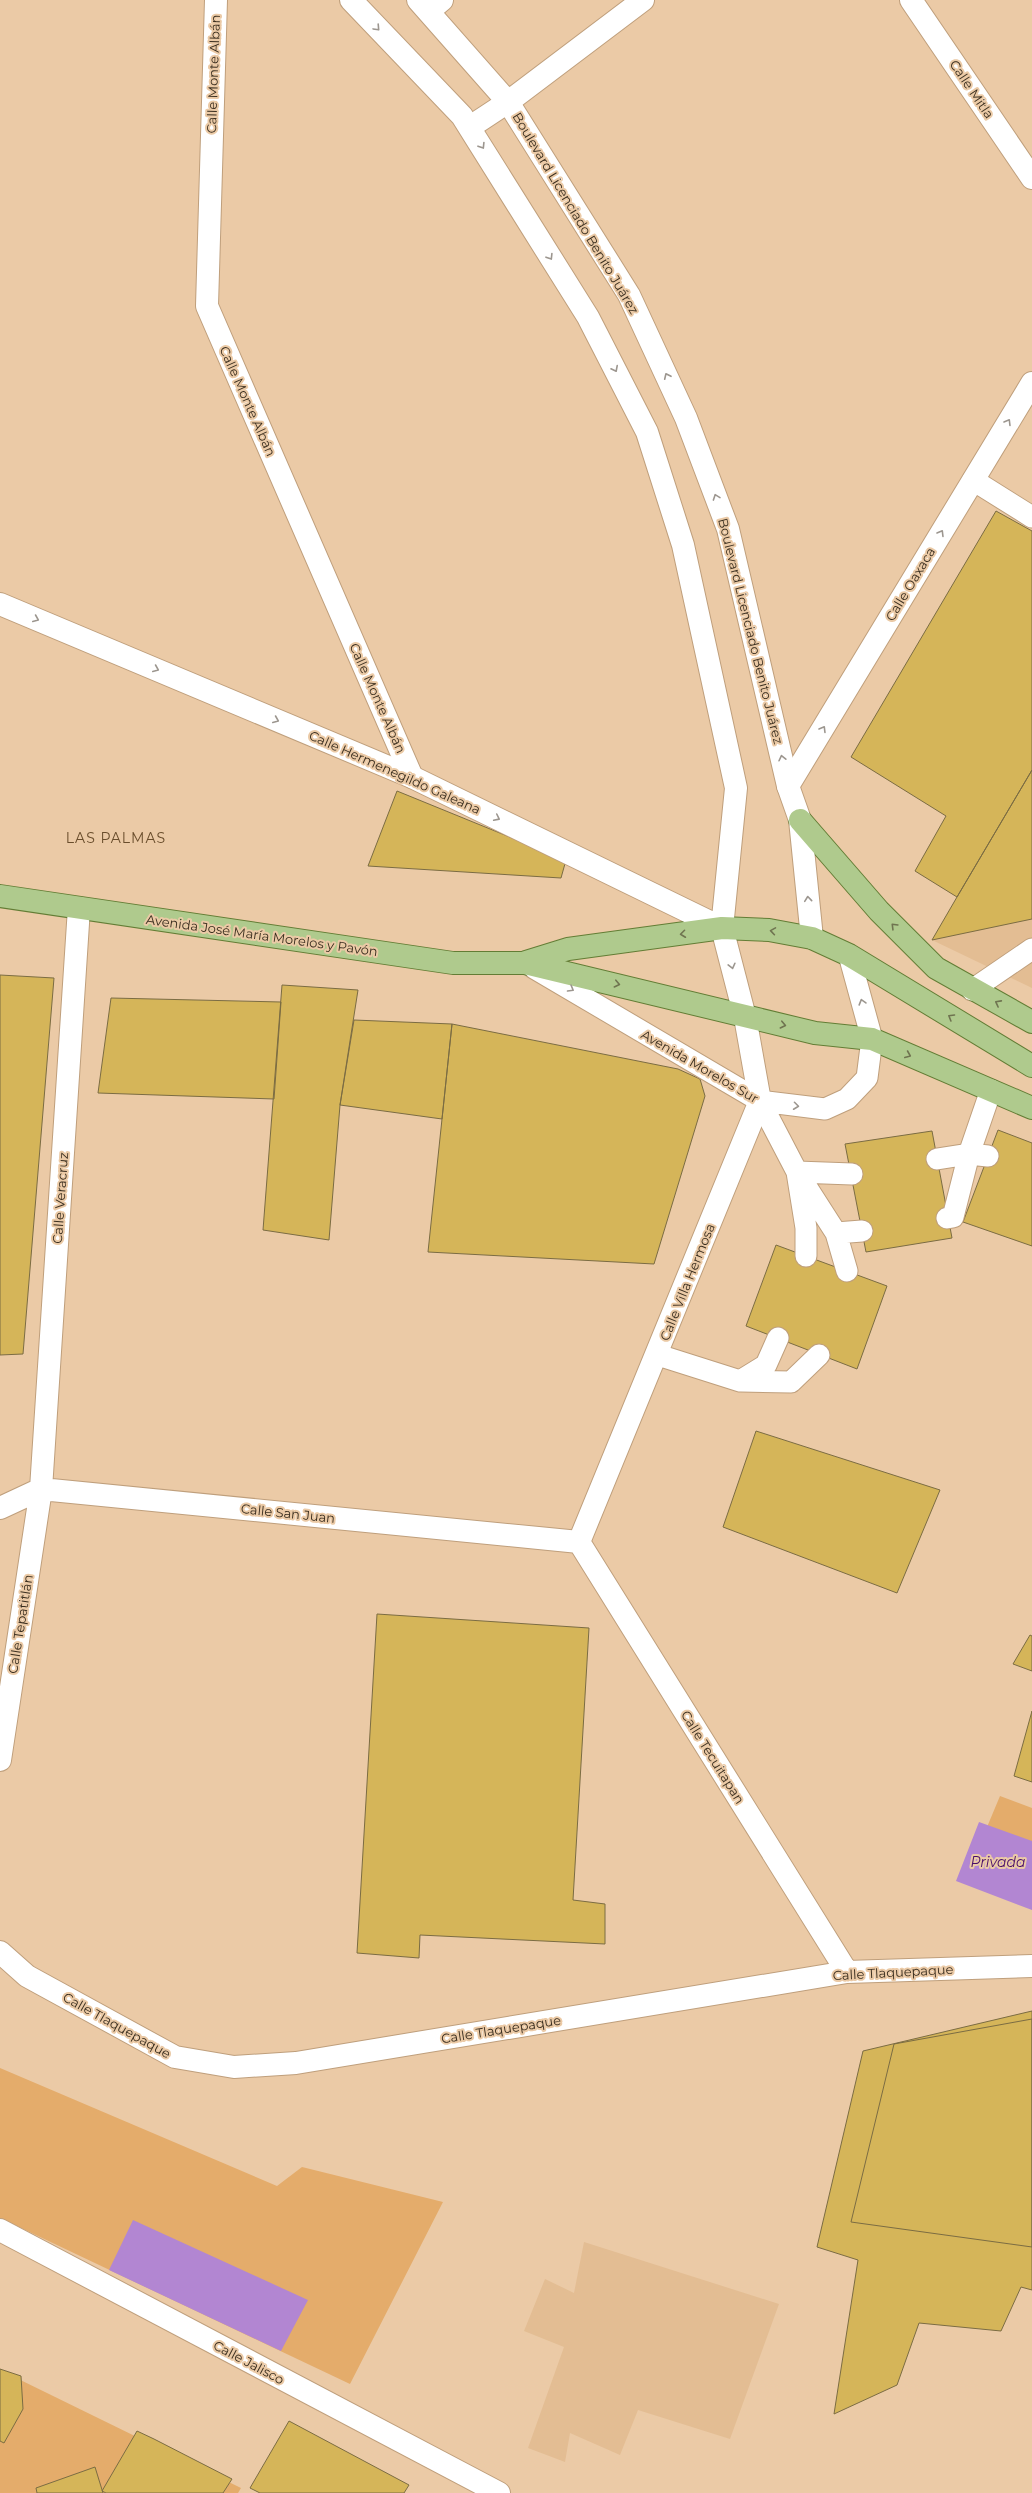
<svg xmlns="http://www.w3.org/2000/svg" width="1032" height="2493" font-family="Montserrat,sans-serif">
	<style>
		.built { fill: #e3bd93 }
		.green { fill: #e4ac6b }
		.water { fill: #b286d2 }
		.building { fill: #d5b559; stroke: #7b6c43 }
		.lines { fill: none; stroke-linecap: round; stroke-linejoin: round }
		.service-casing { stroke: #bf9f7c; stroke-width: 23 }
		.minor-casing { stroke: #bf9f7c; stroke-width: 24 }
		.tertiary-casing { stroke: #bf9f7c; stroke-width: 24 }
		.primary-casing { stroke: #637d35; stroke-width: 24 }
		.service { stroke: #fff; stroke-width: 21 }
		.minor { stroke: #fff; stroke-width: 22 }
		.tertiary { stroke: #fff; stroke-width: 22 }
		.primary { stroke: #afca8d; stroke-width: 22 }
		.oneway { stroke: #9c968f }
		.oneway2 { stroke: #6f7450 }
		.labels { text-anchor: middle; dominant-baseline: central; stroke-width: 4; stroke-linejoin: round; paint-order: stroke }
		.street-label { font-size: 13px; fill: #3a2e1f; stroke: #ebcaa6 }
		.neighbourhood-label { font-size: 14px; letter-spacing: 1px; fill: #694d2c; stroke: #ebcaa6 }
		.water-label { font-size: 14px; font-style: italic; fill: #490d69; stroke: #ebcaa6 }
	</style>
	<rect width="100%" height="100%" fill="#ebcaa6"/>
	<path class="built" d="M1032,770v218l-100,-48z
		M584,2242l195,62 -49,135 -92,-29 -18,45 -50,-22 -5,29 -37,-14 36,-101 -40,-16 21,-52 29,14z"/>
	<path class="green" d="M1000,1796l32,12v98l-68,-24z
		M0,2068l277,118 25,-19 141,35 -93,182 -350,-166z
		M0,2370l241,118 -3,5h-238z"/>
	<path class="water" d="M979,1822l53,19v69l-76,-29z
		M133,2220l175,80 -27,51 -172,-81z"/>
	<path class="building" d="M996,511l36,20v239l-75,127 -42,-26 31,-55 -95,-59z
		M1032,770v149l-100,21 25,-43z
		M397,791l169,69 -5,18 -193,-12z
		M0,975l54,3 -31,376 -23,1z
		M282,985l76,5 -18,115 -11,135 -66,-10z
		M111,998l170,4 -7,97 -176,-6z
		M354,1020l98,4 -10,95 -102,-14z
		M452,1024l226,45 22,10 5,17 -51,168 -226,-12z
		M998,1130l34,13v103l-69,-24z
		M932,1131l20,107 -86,14 -21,-108z
		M776,1245l111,41 -30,83 -111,-43z
		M756,1431l184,59 -43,103 -174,-66z
		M377,1614l212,14 -16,272 32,4v40l-185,-9 -1,23 -62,-5z
		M1030,1635l2,1v35l-19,-7z
		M1032,1711v71l-18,-6z
		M1032,2011v279l-11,-3 -20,44 -82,-8 -22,62 -63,29 24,-154 -41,-13 46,-196z
		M1032,2019v228l-181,-25 43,-178z
		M0,2369l21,7 2,33 -19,34 -4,-2z
		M289,2421l120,64 -5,8h-144l-10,-5z
		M137,2431l17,8 78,40 -9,14h-117l-4,-2z
		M95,2467l8,26h-66l-1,-5z"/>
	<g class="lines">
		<g class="service-casing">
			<path id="service" d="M973,480l59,37
				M534,968l226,133 65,8 22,-10 20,-21 5,-39 -23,-84
				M972,990l60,-41
				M760,1101l37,71 9,56v28
				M937,1159l32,-5 22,-64
				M797,1172l55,2
				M802,1180l34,53 11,38
				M947,1218l6,-1 16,-63 19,2
				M836,1233l26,-2
				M658,1355l82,26 26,-16 12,-27
				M741,1381l50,1 28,-27"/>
		</g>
		<g class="minor-casing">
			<path id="minor" d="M216,0l-9,306 205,471
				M911,0l121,178
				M429,11l13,-11
				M470,127l38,-25 135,-102
				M788,786l244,-403
				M0,1508l41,-19 538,53
				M579,1542l181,-441 -15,-84
				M579,1542l268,430
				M0,1760l41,-271 38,-581
				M0,1952l27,24 148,81 59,10 62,-4 551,-91 185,-6
				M0,2230l499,263"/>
		</g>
		<g class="tertiary-casing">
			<path id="tertiary" d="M351,0l111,116 126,201 59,115 36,113 53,243 -14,140 23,89
				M418,0l90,102 121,193 57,123 42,111 60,257 12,34 12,118
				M0,604l412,173 310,151"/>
		</g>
		<g class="primary-casing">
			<path id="primary" d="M800,820l79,91 57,57 96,54
				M0,896l453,67h72l290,70 57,6 160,69
				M526,962l42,-13 154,-21 47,2 43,8 37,17 183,111"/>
		</g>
		<use href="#service" class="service"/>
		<use href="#minor" class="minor"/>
		<use href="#tertiary" class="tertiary"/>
		<use href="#primary" class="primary"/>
	</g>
	<defs><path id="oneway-chevron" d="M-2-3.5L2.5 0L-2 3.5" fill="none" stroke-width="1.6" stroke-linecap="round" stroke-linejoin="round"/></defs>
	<g class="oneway">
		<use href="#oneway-chevron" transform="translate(377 28) rotate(47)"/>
		<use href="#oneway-chevron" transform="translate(482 146) rotate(58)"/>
		<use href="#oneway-chevron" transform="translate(550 257) rotate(58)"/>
		<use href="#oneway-chevron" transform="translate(615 369) rotate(63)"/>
		<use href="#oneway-chevron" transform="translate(667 376) rotate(-115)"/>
		<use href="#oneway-chevron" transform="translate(1008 422) rotate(-59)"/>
		<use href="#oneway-chevron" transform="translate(716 497) rotate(-110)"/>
		<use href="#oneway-chevron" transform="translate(941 533) rotate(-59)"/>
		<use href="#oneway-chevron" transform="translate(36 619) rotate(23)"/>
		<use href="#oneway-chevron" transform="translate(156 669) rotate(23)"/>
		<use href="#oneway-chevron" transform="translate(276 720) rotate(23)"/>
		<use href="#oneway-chevron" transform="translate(823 729) rotate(-59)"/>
		<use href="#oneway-chevron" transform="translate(782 758) rotate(-103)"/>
		<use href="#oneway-chevron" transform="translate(497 818) rotate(26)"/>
		<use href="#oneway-chevron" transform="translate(808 899) rotate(-96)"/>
		<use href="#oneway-chevron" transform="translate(732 966) rotate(76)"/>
		<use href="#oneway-chevron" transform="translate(571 989) rotate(30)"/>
		<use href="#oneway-chevron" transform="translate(862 1002) rotate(-106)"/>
		<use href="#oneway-chevron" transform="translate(796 1106) rotate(7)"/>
	</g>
	<g class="oneway2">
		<use href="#oneway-chevron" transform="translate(894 926) rotate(-135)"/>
		<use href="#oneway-chevron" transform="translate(773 931) rotate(-171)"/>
		<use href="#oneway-chevron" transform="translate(683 934) rotate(173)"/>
		<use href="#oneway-chevron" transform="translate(617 984) rotate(13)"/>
		<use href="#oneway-chevron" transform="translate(998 1003) rotate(-152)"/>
		<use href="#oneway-chevron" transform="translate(951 1017) rotate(-149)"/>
		<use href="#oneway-chevron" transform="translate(783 1025) rotate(13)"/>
		<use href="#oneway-chevron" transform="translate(908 1055) rotate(23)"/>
	</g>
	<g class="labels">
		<g class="street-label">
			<text transform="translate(213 74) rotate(-88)">Calle Monte Albán</text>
			<text transform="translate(972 89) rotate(56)">Calle Mitla</text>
			<text transform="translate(576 213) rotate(59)">Boulevard Licenciado Benito Juárez</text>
			<text transform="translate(248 401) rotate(66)">Calle Monte Albán</text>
			<text transform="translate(910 584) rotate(-59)">Calle Oaxaca</text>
			<text transform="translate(751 631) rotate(76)">Boulevard Licenciado Benito Juárez</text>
			<text transform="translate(378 698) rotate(66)">Calle Monte Albán</text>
			<text transform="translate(395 772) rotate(24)">Calle Hermenegildo Galeana</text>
			<text transform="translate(262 935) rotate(8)">Avenida José María Morelos y Pavón</text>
			<text transform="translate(700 1066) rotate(30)">Avenida Morelos Sur</text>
			<text transform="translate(60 1198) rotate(-86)">Calle Veracruz</text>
			<text transform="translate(687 1282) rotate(-68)">Calle Villa Hermosa</text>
			<text transform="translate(288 1513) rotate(6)">Calle San Juan</text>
			<text transform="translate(20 1624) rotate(-81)">Calle Tepatitlán</text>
			<text transform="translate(713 1757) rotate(58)">Calle Tecuitapan</text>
			<text transform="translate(893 1972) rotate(-3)">Calle Tlaquepaque</text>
			<text transform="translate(117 2025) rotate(29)">Calle Tlaquepaque</text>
			<text transform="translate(501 2029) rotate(-9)">Calle Tlaquepaque</text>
			<text transform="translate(249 2362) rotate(28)">Calle Jalisco</text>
		</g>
		<g class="neighbourhood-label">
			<text x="116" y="838">LAS PALMAS</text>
		</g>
		<g class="water-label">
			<text x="998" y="1862">Privada</text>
		</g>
	</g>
</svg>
